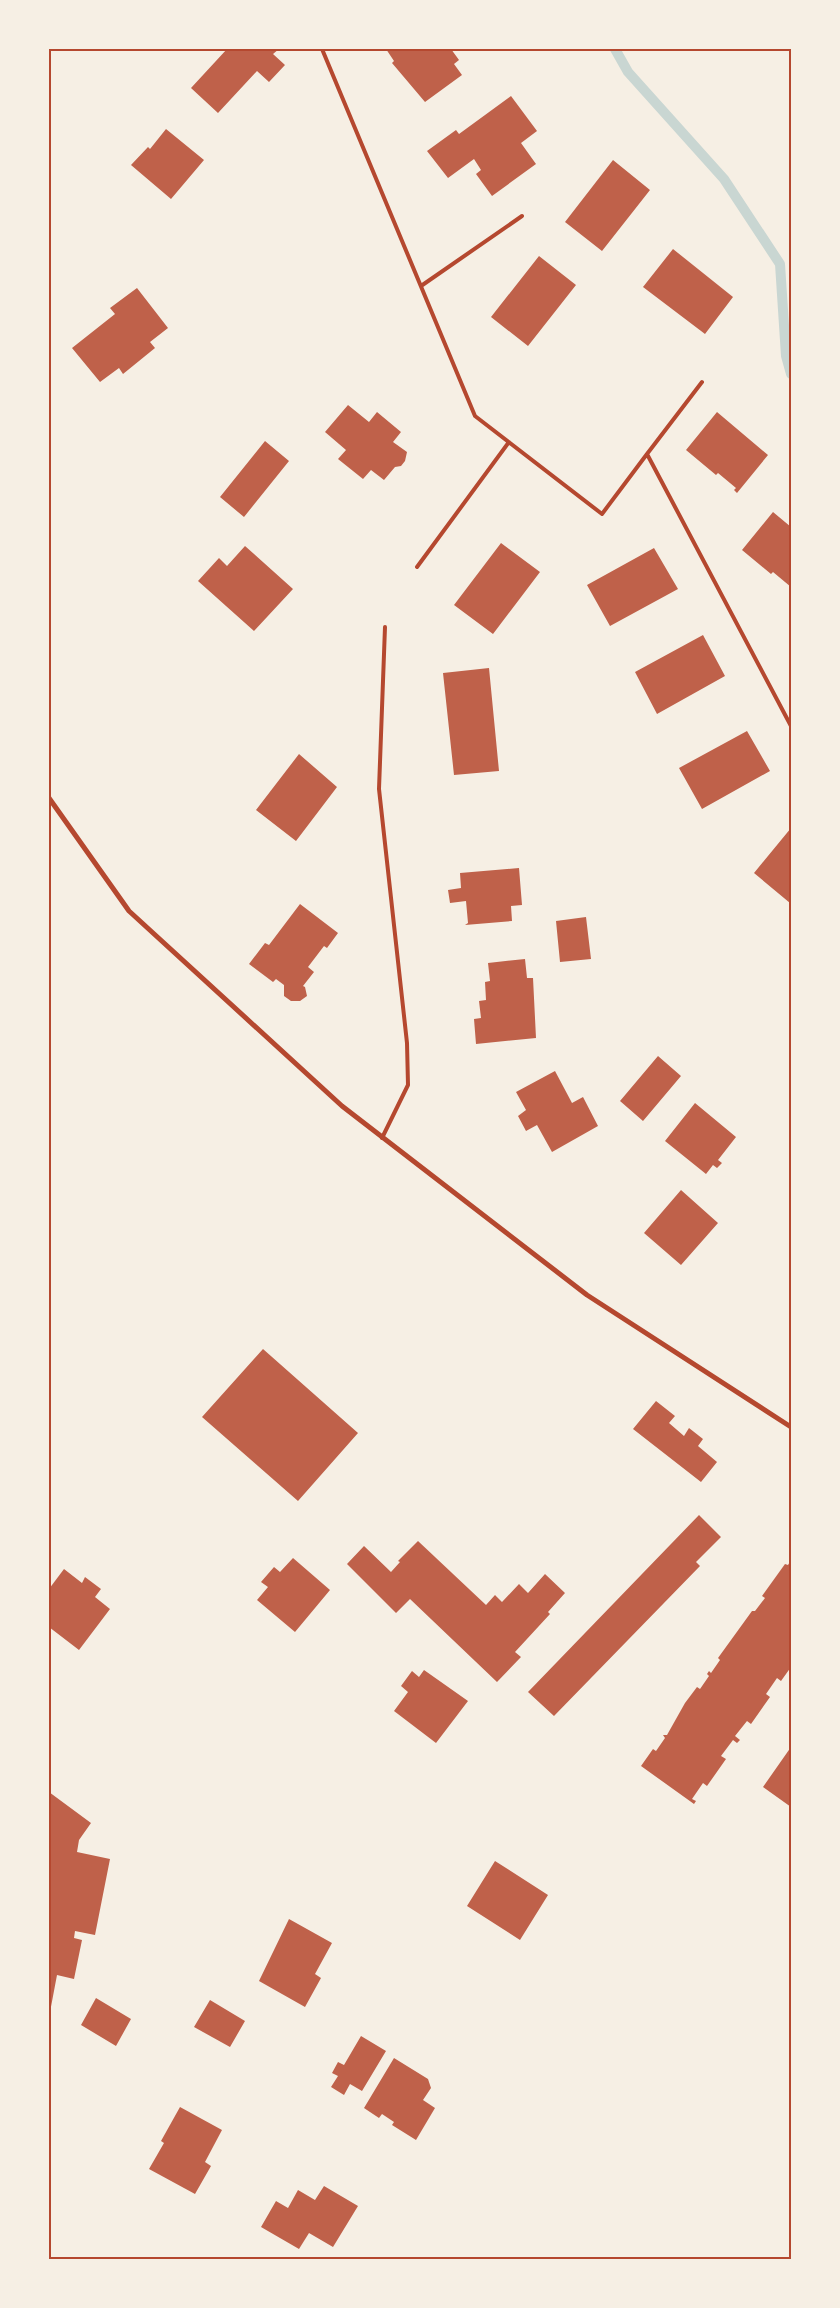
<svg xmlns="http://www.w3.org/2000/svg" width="840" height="2308" font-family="'Titillium Web',sans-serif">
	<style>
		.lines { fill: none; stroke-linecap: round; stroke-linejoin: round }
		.stream { stroke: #c9d6d2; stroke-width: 10 }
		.building { fill: #bf614a }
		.service { stroke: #b5482f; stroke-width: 4 }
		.minor { stroke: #b5482f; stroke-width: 5 }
		.neatline { fill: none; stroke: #b5482f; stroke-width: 2 }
	</style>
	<rect width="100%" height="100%" fill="#f6efe4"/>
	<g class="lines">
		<path class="stream" d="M615,49l13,23 96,107 56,85 6,92 5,18"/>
	</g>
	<path class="building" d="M227,49h52l-6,5 12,11 -16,17 -12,-11 -39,42 -27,-25z
		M386,49h65l8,11 -5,4 8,11 -37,27 -33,-39 2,-2z
		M511,96l26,35 -16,12 15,21 -44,32 -16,-22 5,-4 -7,-11 -26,19 -21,-27 29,-21 3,4z
		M166,129l38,31 -33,39 -40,-34 17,-18 2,2z
		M613,160l37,30 -48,61 -37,-29z
		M673,249l60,48 -28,37 -62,-47z
		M539,256l37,29 -48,61 -37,-29z
		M137,288l31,40 -18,14 5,6 -32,26 -4,-6 -19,14 -28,-34 43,-34 -5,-6z
		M348,405l21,17 8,-10 24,20 -8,10 14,10 -2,9 -4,5 -6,1 -11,13 -13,-10 -8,9 -25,-20 8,-9 -21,-18z
		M717,412l51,43 -31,38 -3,-3 2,-2 -18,-15 -2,2 -30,-25z
		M265,441l24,20 -45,56 -24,-20z
		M773,512l18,15v60l-18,-15 -2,2 -29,-24z
		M501,543l39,29 -47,62 -39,-29z
		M245,546l48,43 -39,42 -56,-50 21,-23 8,8z
		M654,548l24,41 -68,37 -23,-41z
		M703,635l22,41 -68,38 -22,-42z
		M489,668l10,103 -45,4 -11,-102z
		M747,731l23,40 -68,38 -23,-41z
		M299,754l38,33 -41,54 -40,-31z
		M791,828v73l-1,2 -36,-30z
		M519,868l3,37 -11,1 1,15 -47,4 3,-2 -2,-22 -16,2 -2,-13 13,-2 -1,-15z
		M300,904l38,29 -11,15 -3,-2 -16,21 6,5 -11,14 2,1 2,9 -7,5h-9l-7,-5v-11l-8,-6 -3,3 -24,-18 16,-21 4,2z
		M586,917l5,42 -31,3 -4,-41z
		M525,959l2,19h6l3,60 -60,6 -2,-25 7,-1 -2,-17 7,-1 -1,-18 5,-1 -2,-18z
		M658,1056l23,20 -38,45 -23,-20z
		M555,1071l17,32 11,-6 15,29 -46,26 -15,-27 -11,6 -8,-15 8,-6 -10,-18z
		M695,1103l41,34 -18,23 4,3 -5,5 -4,-3 -7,9 -41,-33z
		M681,1190l37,33 -37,42 -37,-32z
		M263,1349l95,84 -60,68 -96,-84z
		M656,1401l19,15 -6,7 15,13 5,-8 14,11 -5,7 19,16 -16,20 -68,-53z
		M699,1515l22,22 -25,25 4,4 -146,150 -26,-24z
		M418,1541l68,64 9,-10 7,7 17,-18 9,9 17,-19 20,19 -17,19 2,2 -35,38 6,5 -24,25 -87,-83 -14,14 -49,-49 17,-18 27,26 9,-10 -2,-1z
		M293,1558l37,32 -35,42 -38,-32 11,-13 -7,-5 13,-15 6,5z
		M791,1560v107l-10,14 -4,-3 -11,16 4,3 -19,27 -4,-3 -12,15 5,4 -3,3 -4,-3 -12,16 5,3 -19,27 -4,-3 -11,16 4,2 -2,3 -53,-38 12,-17 3,2 9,-13 -2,-3h4l18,-32 12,-16 3,2 9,-13 -2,-2 2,-3 2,2 9,-13 -2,-2 34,-47h3l10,-13 -3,-2 23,-32 3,1z
		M64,1569l18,14 3,-6 16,12 -6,8 15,12 -31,41 -30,-23v-38z
		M424,1670l44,31 -32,42 -42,-32 14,-19 -7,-6 11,-15 7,6z
		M791,1747v60l-28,-20z
		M49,1792l42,31 -12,17 -2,12 33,7 -15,76 -20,-4 -1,7 8,2 -8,39 -17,-4 -7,37z
		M495,1861l53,34 -28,45 -53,-34z
		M289,1919l43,24 -17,31 6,4 -16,29 -46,-26z
		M96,1998l35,21 -15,27 -35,-21z
		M210,2000l35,21 -15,26 -36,-20z
		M361,2036l25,15 -24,40 -12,-7 -6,11 -13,-8 7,-11 -6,-3 6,-11 6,3z
		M394,2058l34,21 3,9 -8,12 12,8 -19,32 -24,-15 2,-3 -12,-8 -3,4 -15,-10z
		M180,2107l42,23 -17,32 6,4 -16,28 -46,-25 15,-26 -3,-2z
		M324,2186l34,20 -25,41 -24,-14 -10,16 -38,-22 15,-26 12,7 10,-18 17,10z"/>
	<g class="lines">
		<path class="service" d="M322,49l153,367 127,98 45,-60 144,272
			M421,286l101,-70
			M647,454l55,-72
			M417,567l92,-125
			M382,1138l26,-53 -1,-42 -28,-254 6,-162"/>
		<path class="minor" d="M49,798l80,113 213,195 245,189 204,132"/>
	</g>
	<rect width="840" height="2308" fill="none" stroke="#f6efe4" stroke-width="100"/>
	<rect x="50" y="50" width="740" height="2208" class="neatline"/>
</svg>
